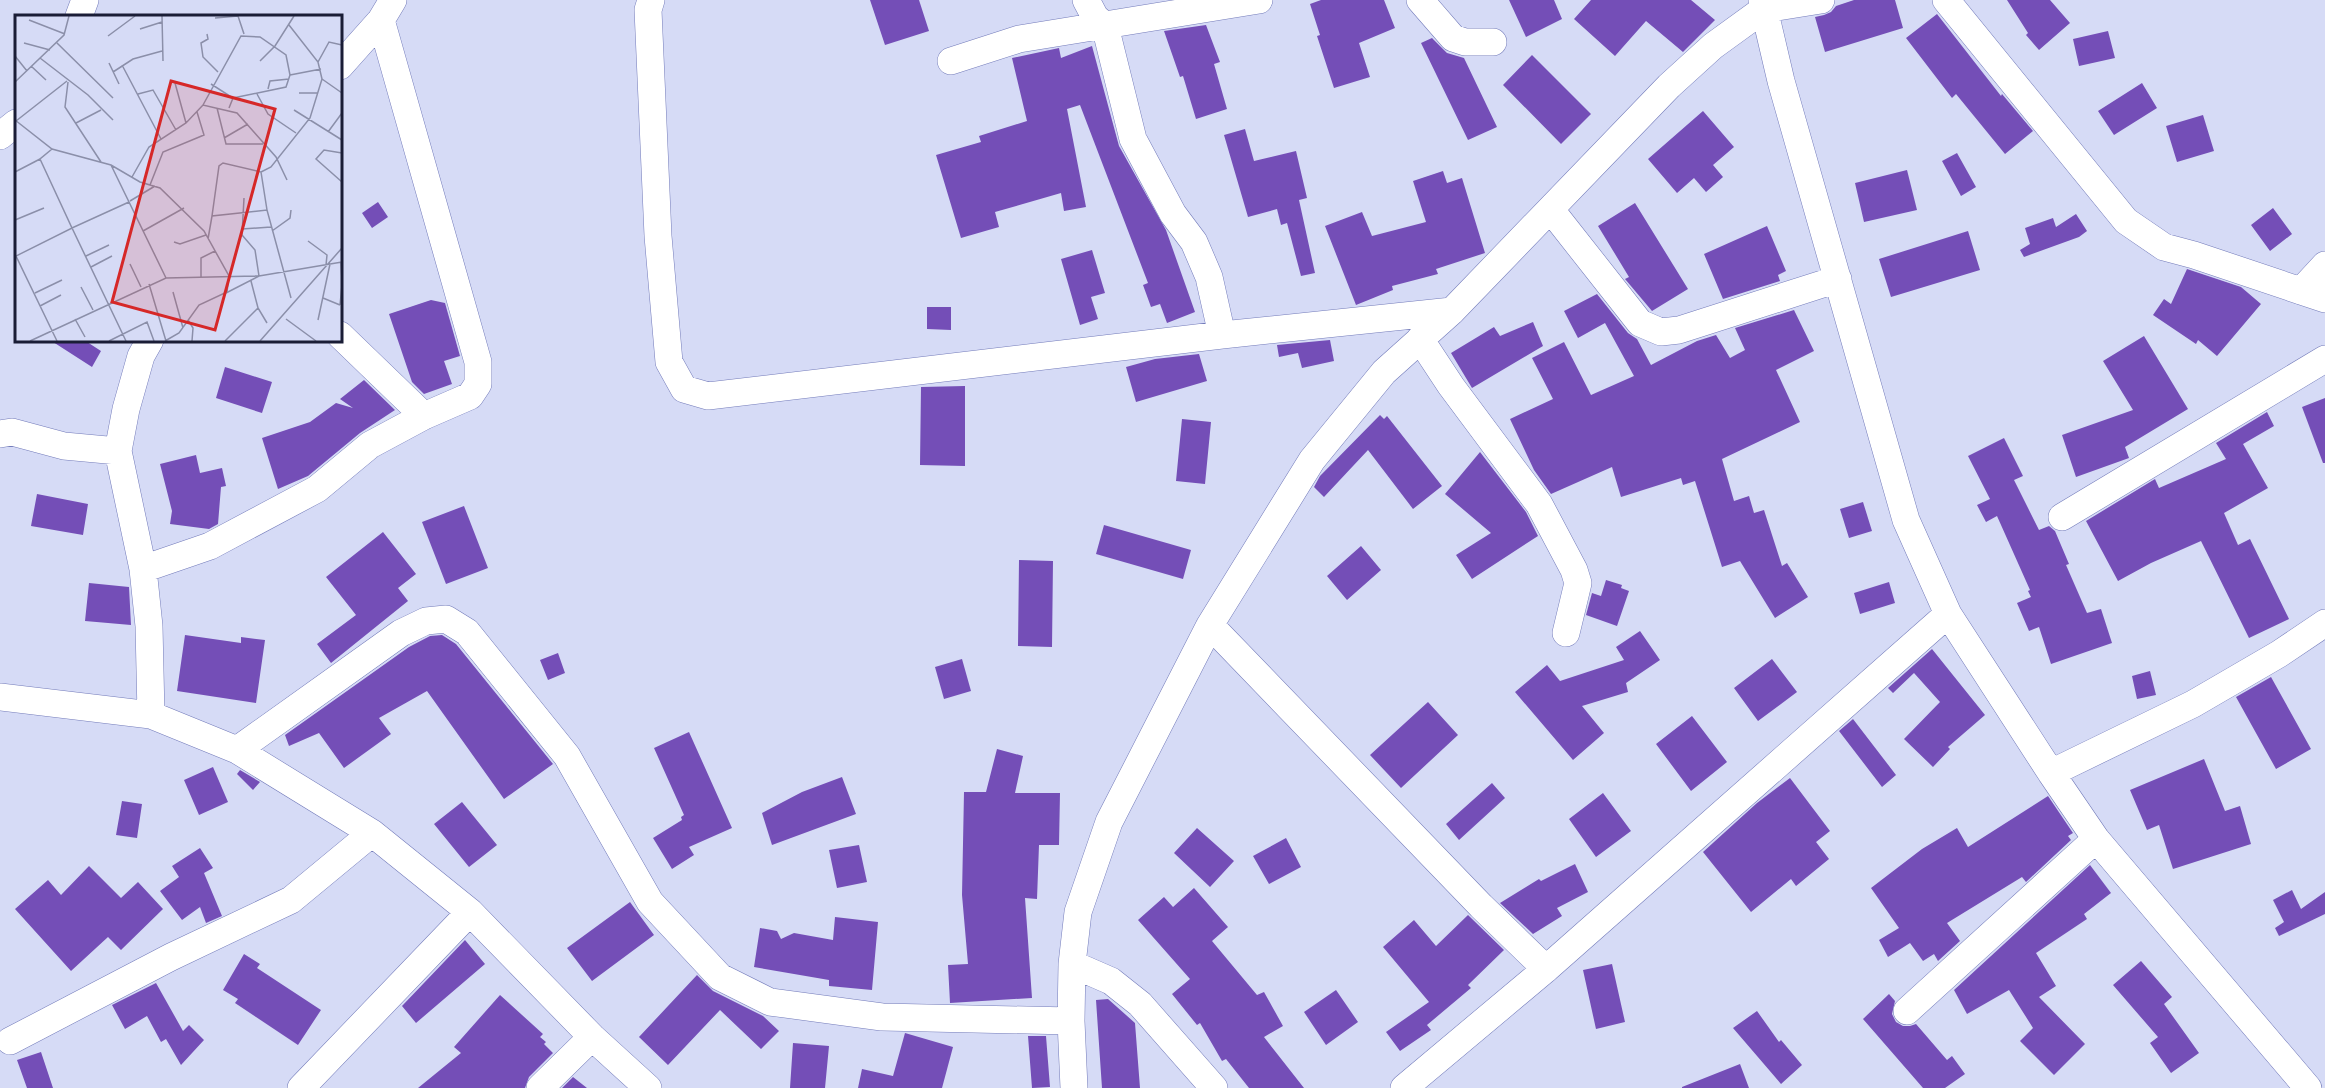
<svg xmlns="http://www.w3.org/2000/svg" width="2325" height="1088" font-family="'Nunito Sans',sans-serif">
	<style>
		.building { fill: #744eb7 }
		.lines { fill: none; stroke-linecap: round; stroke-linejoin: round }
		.street-casing { stroke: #737bba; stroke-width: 28 }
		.street { stroke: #fff; stroke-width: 27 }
		.inset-road { fill: none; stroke: #8b8fa9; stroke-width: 1.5 }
		.view { fill: #d62828; fill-opacity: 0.15; stroke: #d62828; stroke-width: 3 }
		.inset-edge { fill: none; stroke: #1a1d36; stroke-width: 3 }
	</style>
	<rect width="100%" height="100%" fill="#d6dbf6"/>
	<path class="building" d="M870,0h49l10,31 -44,14z
		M1321,0h63l11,28 -36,15 11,34 -36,11 -17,-52 3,-1 -10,-31z
		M1509,0h45l8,19 -36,18z
		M1591,0h100l24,20 -32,32 -37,-31 -31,35 -41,-37z
		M1854,0h41l8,28 -78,24 -10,-35 9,-2 7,-3 5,-6z
		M2007,0h43l20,23 -31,27 -13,-15 2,-2z
		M1937,14l64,82 1,-2 31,37 -28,23 -49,-60 -4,4 -46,-60z
		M1206,25l14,37 -6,2 13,45 -31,10 -13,-43 -3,1 -16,-46z
		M2108,31l7,27 -36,8 -6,-27z
		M1432,38l15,15 17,5 33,69 -29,13 -47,-97z
		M1092,46l27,100 47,84 29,82 -28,11 -7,-19 -9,3 -8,-22 5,-2 -68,-178 -13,4 19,98 -22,4 -3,-18 -66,19 4,15 -38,11 -25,-83 45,-13 -2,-6 48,-15 -15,-63 47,-10 2,10z
		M1532,55l59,59 -30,30 -58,-59z
		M2142,83l15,25 -43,27 -16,-24z
		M1703,111l31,36 -21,18 10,12 -17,15 -12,-14 -17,15 -29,-34z
		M2203,115l11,36 -37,11 -11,-36z
		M1245,129l9,32 42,-10 11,47 -8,2 16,73 -14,3 -14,-53 -6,2 -4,-16 -29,8 -24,-82z
		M1957,153l19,34 -15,9 -19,-35z
		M1907,170l10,40 -53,12 -9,-39z
		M1443,171l4,12 15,-5 23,75 -49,16 2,5 -46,12 1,4 -37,15 -31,-79 37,-14 10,24 54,-14 -13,-41z
		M378,202l10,15 -16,11 -10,-15z
		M1635,203l53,86 -36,22 -27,-32 4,-2 -31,-51z
		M2273,208l19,26 -22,17 -19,-26z
		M2076,214l11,17 -8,6 -55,20 -4,-7 10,-6 -5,-16 28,-10 3,9z
		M1767,226l19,45 -8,4 2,6 -57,18 -19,-45z
		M1968,231l12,39 -89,27 -12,-38z
		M1092,250l13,43 -14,4 7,22 -18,6 -19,-66z
		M2187,269l54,18 20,17 -44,52 -19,-16 -2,4 -43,-29 11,-16 7,5z
		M1597,294l31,39 9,6 14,26 46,-24 19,-6 14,23 15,-8 -10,-22 59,-18 20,41 -38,19 24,52 -78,37 12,42 15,-5 5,17 10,-3 18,56 5,-3 21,34 -33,21 -35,-57 -18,6 -27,-86 -12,4 -2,-7 -60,19 -9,-30 -61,27 -17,-24 -24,-51 43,-20 -21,-41 32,-16 27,53 43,-19 -29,-53 -27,15 -14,-27z
		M431,300l14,3 15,53 -16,5 8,23 -28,10 -12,-12 -23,-68z
		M927,307h24v23l-24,-1z
		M1533,322l10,24 -71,42 -21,-35 43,-26 6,9z
		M2144,336l44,73 -63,38 4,11 -53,19 -14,-42 71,-25 -30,-49z
		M50,340h34l17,11 -9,16z
		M1330,340l4,21 -32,7 -4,-15 -19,4 -2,-12z
		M1199,354l8,27 -71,21 -10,-35 29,-8z
		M225,367l47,15 -10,31 -46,-15z
		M364,380l31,30 -35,23 -52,43 -30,13 -16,-51 48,-16 26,-19 17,5 -13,-9z
		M965,386v80l-45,-1 1,-78z
		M2325,398v65h-2l-21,-56z
		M2267,412l7,14 -31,18 25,44 -44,25 14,32 12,-6 39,80 -40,19 -48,-97 -50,22 -33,18 -32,-60 69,-42 4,9 67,-29 -10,-16z
		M1380,415l4,4 3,-3 55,70 -29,23 -45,-59 -44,47 -10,-10 6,-11z
		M1182,419l29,3 -6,62 -29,-3z
		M2004,438l19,38 -9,4 25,50 10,-4 6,5 14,33 -3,1 21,48 14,-4 11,34 -61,21 -12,-37 -10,4 -12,-28 14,-6 -3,-6 2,-1 -33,-74 -11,6 -9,-17 13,-6 -22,-43z
		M1480,452l46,60 12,24 -66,43 -16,-24 35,-22 -46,-39z
		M196,455l4,18 22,-5 4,18 -5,1 -3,37 -9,5 -39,-5 2,-13 -12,-47z
		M37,494l51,10 -5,31 -52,-9z
		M1863,502l9,29 -23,7 -9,-29z
		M464,506l24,62 -42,16 -24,-62z
		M1104,525l87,25 -8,29 -87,-25z
		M383,532l33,42 -18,14 10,13 -77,62 -14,-19 39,-29 -30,-38z
		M1361,546l20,24 -34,30 -20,-24z
		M1019,560l34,1 -1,86 -34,-1z
		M1606,580l16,5 -1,3 8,3 -12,35 -31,-11 6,-22 9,3z
		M1889,582l6,21 -35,11 -6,-21z
		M89,583l40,4 2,38 -46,-4z
		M1640,631l20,29 -34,23 2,9 -46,14 22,27 -31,27 -58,-68 32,-27 13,16 64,-21 -8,-13z
		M185,635l56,8v-6l24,3 -9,63 -79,-12z
		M442,635l14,9 97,120 -49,35 -77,-108 -48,27 12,16 -47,34 -25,-35 -30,13 -4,-11 124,-88 21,-11z
		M1932,649l53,66 -37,32 2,2 -17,18 -29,-28 36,-37 -26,-29 -21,20 -5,-5z
		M558,653l7,20 -17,7 -8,-20z
		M962,659l9,32 -27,8 -9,-32z
		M1772,659l25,33 -39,29 -24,-33z
		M2150,671l6,24 -19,4 -5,-23z
		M2271,677l40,72 -35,20 -40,-72z
		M1428,702l30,33 -57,53 -31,-33z
		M1692,716l35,46 -36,29 -35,-47z
		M1853,719l43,56 -14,12 -43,-56z
		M689,732l43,96 -43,19 5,8 -22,14 -19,-31 29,-18 -1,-3 3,-2 -30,-67z
		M997,749l26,7 -8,37h45l-1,52h-20l-2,54 -12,-1 7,100 -82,5 -2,-38 20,-1 -6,-69 2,-103h22z
		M2204,759l21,52 15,-5 11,38 -78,25 -14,-44 -12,5 -17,-40z
		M213,767l15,35 -29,13 -15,-35z
		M240,770l20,12 -7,8 -16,-16z
		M842,777l14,37 -84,31 -10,-32 40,-21z
		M1790,778l40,53 -14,11 13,17 -33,27 -5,-7 -40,33 -48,-60 54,-49z
		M1492,783l13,15 -46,42 -13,-16z
		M1603,793l28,38 -35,26 -27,-38z
		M2048,796l25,37 -5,3 3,4 -45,42 -4,-5 -75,46 13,18 -22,20 -4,-7 -11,7 -13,-18 -22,14 -9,-17 20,-12 -28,-40 51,-39 35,-21 11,19z
		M122,801l20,3 -5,34 -21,-3z
		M462,802l35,43 -28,22 -35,-43z
		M1197,828l37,33 -24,26 -36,-34z
		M1286,838l15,29 -32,17 -16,-28z
		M859,845l8,37 -30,6 -8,-38z
		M200,848l13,20 -9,5 18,43 -16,7 -6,-16 -18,13 -22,-29 19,-14 -7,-11z
		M1575,864l13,28 -31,16 5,8 -29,18 -33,-31 39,-24 2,2z
		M2090,865l21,28 -27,21 3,5 -51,34 20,33 -17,11 46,47 -31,31 -34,-34 13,-13 -24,-38 -42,24 -13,-24z
		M89,866l32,32 17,-16 25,27 -42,41 -13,-13 -37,34 -56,-62 33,-29 13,15z
		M1194,888l34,39 -16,14 45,54 7,-3 19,34 -19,11 40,51h-55l-23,-29 -4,2 -22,-38 -3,2 -25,-31 18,-15 -52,-59 26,-23 9,10z
		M2292,890l9,19 24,-17v22l-46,22 -4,-8 9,-6 -11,-22z
		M630,902l24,33 -62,46 -25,-33z
		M1468,915l36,35 -36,35 3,3 -44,37 4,5 -31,21 -14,-19 43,-30 -46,-55 31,-27 22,26z
		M835,917l43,5 -6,68 -43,-4v-6l-75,-13 6,-39 17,3 4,8 13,-6 39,7z
		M465,940l20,24 -69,59 -14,-17z
		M244,954l16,10 -3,4 64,42 -23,35 -63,-42 3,-4 -15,-9z
		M2141,961l31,36 -8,7 35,49 -28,20 -21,-30 8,-6 -45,-52z
		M1612,964l13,58 -29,7 -13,-59z
		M697,975l16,16 50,25 16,15 -18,18 -41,-39 -52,55 -29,-28z
		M156,983l27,48 6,-6 15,15 -23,25 -15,-26 -5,3 -14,-26 -22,13 -13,-24z
		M1336,990l22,32 -32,23 -22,-33z
		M1889,994l6,7 -3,13 4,8 7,4h7l6,-2 31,36 5,-4 13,18 -20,14h-22l-60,-69z
		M500,995l43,39 -3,3 6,5 -2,2 9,9 -24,24 -4,11h-107l43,-35 -7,-6z
		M1108,999l27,24 5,65h-38l-6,-88z
		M1757,1011l22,31 2,-2 21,25 -21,19 -48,-56z
		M905,1033l48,14 -11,41h-84l4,-19 31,7z
		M1028,1036h18l4,51 -18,1z
		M793,1043l36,3 -4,42h-35z
		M41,1052l12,36h-26l-10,-28z
		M1740,1064l9,24h-67v-1z
		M573,1077l14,11h-25z"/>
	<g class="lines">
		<g class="street-casing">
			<path id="street" d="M651,0l-3,10 10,226 11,126 15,27 24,7 514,-61
				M1086,0l9,17 10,9 28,113 40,75 21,28 15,35 13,58 230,-24
				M1420,0l33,38 12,4h28
				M1762,0l19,81 125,439 42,94 103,159 45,66 212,249
				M1946,0l180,221 38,26 30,8 131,44
				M79,16l6,-16
				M951,61l68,-22 240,-39
				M340,66l41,-46 12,-20
				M0,136l16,-13
				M1551,210l89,113 21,9 18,-2 159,-51
				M2301,291l24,-26
				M340,335l84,81
				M1420,339l31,47 88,118 35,66 4,13 -12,50
				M150,340l-9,16 -15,53 -8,42 25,118 6,57 2,89 86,35 135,83 98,79 122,125 56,51
				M0,434l12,-2 52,14 54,5
				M2062,517l263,-158
				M143,569l67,-23 107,-57 53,-44 54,-29 46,-20 8,-12v-22l-97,-342
				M1210,625l271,281 65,63
				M0,697l151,18
				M237,750l164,-117 25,-12 20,-2 21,13 100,124 83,146 70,75 50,25 112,15 189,4
				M2051,773l142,-69 86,-50 46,-31
				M1072,964l39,17 29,23 74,84
				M1907,1011l189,-172
				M10,1041l161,-84 120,-57 81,-67
				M301,1088l169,-176
				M540,1088l52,-51
				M1074,1088l-3,-67 1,-57 6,-52 31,-90 101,-197 102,-165 72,-88 68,-61 217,-225 44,-40 51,-37 57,-9
				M1404,1088l142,-119 402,-355"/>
		</g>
		<use href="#street" class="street"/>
	</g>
	<g transform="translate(15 15)">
		<rect width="327" height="327" fill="#d6dbf6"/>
		<path class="inset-road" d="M147,1l1,45M223,1l6,18M200,3l23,-2M14,5l36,14M125,14l22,-7M192,19l1,5 -7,4 2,14 15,15M93,21l27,-20M9,28l26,7M42,28l56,55M0,41l12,15M25,43l48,37 25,25M245,46l15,-15 19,-30M303,47l11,-20 13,3M94,48l10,21M107,50l39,74M16,51l15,14M98,57l20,-13 29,-8M275,60l31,-6M307,64l20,14M0,67l49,-47 5,-19M53,67l-3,25 36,55M160,68l11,40M196,69l22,14 -4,10M253,74l2,-8 19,-2M284,78h19M123,79l15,-4 23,40M242,79l11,20 28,19M188,90l38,-69 19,1 26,18 4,20 -4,12 -53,11M202,93l9,36h37M279,95l48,30M0,105l37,29 59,16 29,17 20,6 44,43 25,45 -2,16 -28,13 -20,28 -14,8M1,106l51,-40M61,108l25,-13M313,117l14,-19M209,123l24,-14M37,134l-12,10 32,69 57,-26M327,138l-18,-3 -8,9 26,23M96,150l55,113M0,157l25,-13M246,157l10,-5 39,-49 12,-39 -4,-17 -29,-37M117,162l17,-30 37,-24 17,-18 34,8 39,44 11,23M135,170l13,-33 41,-17 -7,-23M115,186l25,-15M197,201l7,-50 4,-3 38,9 6,38M0,205l29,-12M227,214l29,-2M128,216l41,-23M257,216l18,-13 1,-8M193,224l4,-23 55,-6 24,88M293,226l19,14 -1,10M159,227l6,2 26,-9M71,241l23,-11M326,247l1,19M115,249l11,23M76,252l21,-11M186,262v-19l14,-7M236,266l7,27 9,15M134,269l17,57M66,272l12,23M158,277l10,36M20,278l27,-13M211,278l33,-17 -4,-26 -13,-15 2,-37M308,283l17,7M325,290l2,-20M25,291l21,-11M60,304l10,18M271,304l30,22M173,305l5,8 -1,13M303,305l12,-56M15,326l136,-63 93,-2 83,-14M42,326l-41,-85 56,-28 54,113M94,326l38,-19 7,19M210,326l33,-33M245,326l82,-93"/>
		<path class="view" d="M156,66l104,28 -60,221 -103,-28z"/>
		<rect width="327" height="327" class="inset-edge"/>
	</g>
</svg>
